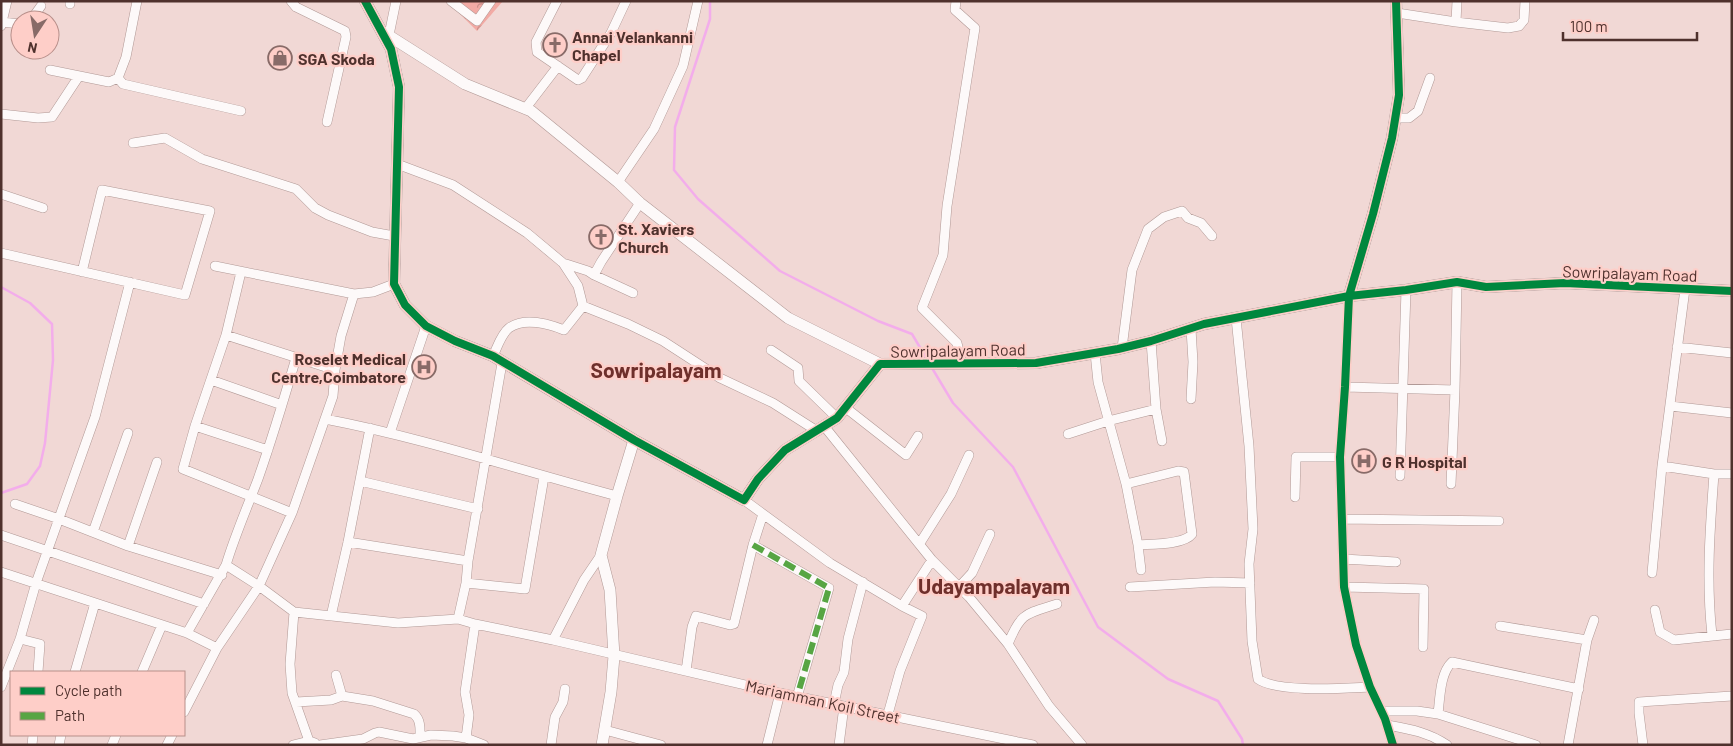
<svg xmlns="http://www.w3.org/2000/svg" width="1733" height="746" font-family="Barlow,sans-serif">
	<style>
		.park { fill: url(#park-crowns) }
		.lines { fill: none; stroke-linecap: round; stroke-linejoin: round }
		.stream { stroke: #f3adeb; stroke-width: 2.5 }
		.street-casing { stroke: #b19996; stroke-width: 10 }
		.secondary-casing { stroke: #b19996; stroke-width: 12 }
		.street { stroke: #fdf9f9; stroke-width: 9 }
		.secondary { stroke: #fdf9f9; stroke-width: 11 }
		.quiet { stroke: #57a543; stroke-width: 6; stroke-dasharray: 12 6; stroke-linecap: butt }
		.cycleway-casing { stroke: #fecec8; stroke-width: 11 }
		.cycleway { stroke: #00873e; stroke-width: 8 }
		.labels { text-anchor: middle; dominant-baseline: central; stroke-width: 4.5; stroke-linejoin: round; paint-order: stroke }
		.poi-label { font-size: 16px; font-weight: bold; fill: #4f312d; stroke: #fecec8; text-anchor: start }
		.street-label { font-size: 16px; fill: #4f312d; stroke: #fecec8 }
		.district-label { font-size: 21px; font-weight: bold; fill: #6f2f2b; stroke: #fecec8 }
	</style>
	<defs>
		<pattern id="park-crowns" width="20" height="18" patternUnits="userSpaceOnUse" patternTransform="scale(1.25)"><rect width="20" height="18" fill="#f2aaa4"/><path d="M2 6a3 3 0 1 1 6 0M12 15a3 3 0 1 1 6 0" fill="none" stroke="#c68b86"/></pattern>
	</defs>
	<rect width="100%" height="100%" fill="#f1d8d5"/>
	<path class="park" d="M447,1h56l-26,30z"/>
	<g class="lines">
		<path class="stream" d="M710,1v18l-35,108 -1,43 24,29 82,72 98,50 34,13 16,27
			M1,287l29,16 22,21 1,36 -8,83 -5,23 -13,18 -26,9
			M932,368l21,35 60,64 85,160 70,52 50,22 24,38 1,6"/>
		<g class="street-casing">
			<path id="street" d="M291,1l5,6 49,24 1,6 -19,85
				M451,1l26,20 14,-20
				M557,1l-21,41 1,10 41,28 4,-2 29,-45 15,-32
				M956,1l-1,9 20,18 -28,178 -4,49 -21,53 35,35 5,21
				M70,4v-3
				M1397,13l59,9 52,6 11,-2 5,-6 1,-19
				M31,20l10,-14
				M2,22l18,2
				M1456,22l1,-21
				M1,26l6,-25
				M389,35l7,-34
				M50,70l59,12 9,-4 5,6 118,27
				M118,78l8,-21 11,-56
				M525,109l33,-43
				M1,114l37,4 14,-1 27,-41
				M1395,118h14l9,-7 12,-33
				M133,143l32,-5 37,21 94,30 19,19 13,7 44,17 22,4
				M397,164l56,21 74,48 36,30 15,23 5,20 45,18 35,17 57,37 53,25 44,28
				M618,182l36,-53 29,-63 15,-65
				M1,194l42,14
				M1,253l184,42 25,-84 -108,-21 -20,82
				M563,263l25,8 6,4 7,-13 39,-59
				M215,266l139,28
				M594,275l39,18
				M1349,296l-4,91 -5,70 4,130 12,58 14,42 15,32 8,26
				M1236,318l13,128 4,83 -4,35 3,77 6,38c20,14 87,9 112,8
				M1191,329l2,33 -2,37
				M226,335l15,-63
				M1151,341l5,68
				M1677,347l55,6
				M1122,348l10,-78 16,-41 16,-12 18,-6 6,7 13,5 11,13
				M771,350l27,18 1,13 38,37
				M1095,353l3,29 28,102 12,61c13,-1 46,0 54,-11l-8,-62 -6,-1 -52,13
				M493,356c4,-8 8,-22 16,-28 15,-11 40,-4 55,2l19,-24
				M211,380l71,25
				M1345,387l110,3 2,-108
				M1670,406l62,7
				M846,408l60,47 12,-19
				M325,419c99,19 194,51 292,77
				M195,426l73,24
				M824,426l108,134 37,37 39,47 41,62 33,39
				M390,433l36,-107
				M1068,434l40,-13 48,-12 6,32
				M1662,466l23,-177
				M1714,474h18
				M1400,476l6,-186
				M360,481l118,28
				M1451,484l4,-94
				M1295,497l1,-40h44
				M744,500l86,63 72,43 30,-46
				M15,504l44,15 69,27 94,29
				M292,513l-109,-44 12,-43 31,-91 109,35
				M1342,519l157,2
				M93,532l35,-99
				M1,535l203,69
				M348,542l120,19
				M920,543l31,-49 18,-39
				M753,545l76,43 -32,109
				M1138,545l3,25
				M128,546l29,-84
				M1343,559l53,3
				M226,565c9,-30 21,-57 32,-86 14,-40 26,-80 38,-121
				M1,572l186,61 30,15
				M1652,573l10,-107 52,8c-4,54 -8,107 -2,161
				M466,583l59,6 19,-112
				M959,587l13,-14 18,-39
				M1130,587l85,-5 35,1
				M1344,587l80,2 -1,58
				M1655,610l5,22 14,8 58,-6
				M294,612l104,11 60,-4 17,5 78,16 227,53 253,52
				M331,616l17,-74 22,-114
				M458,619l8,-36 2,-22 34,-198
				M1500,626l87,14
				M187,633l39,-68 33,21 35,26 -4,52 2,29 17,48
				M20,639l20,5 -2,28
				M553,640l31,-60 17,-25
				M1008,644c13,-32 18,-30 49,-40
				M686,671l6,-44 4,-11 34,9 4,-1 19,-79 10,-31
				M75,672l20,-69
				M142,672l20,-47
				M336,675l6,21
				M1,687l19,-48 16,-56 59,-166 35,-135
				M296,702l35,-2 11,-4 31,5 41,13c7,6 6,15 6,23
				M834,704l4,-19 6,-13 4,-33 15,-57
				M1382,711h35l21,3 98,31
				M184,712l33,-64 42,-62 33,-73 41,-117 2,-26 6,-34 13,-42 19,-2 21,-8
				M888,714l12,-43 22,-55 -20,-10
				M1438,714c2,-16 2,-41 14,-52l127,27
				M1387,725c22,4 41,7 60,20
				M605,730l56,15
				M466,738l3,-23 -4,-23 10,-68
				M32,745l1,-10
				M59,745l2,-10
				M112,745l4,-10
				M167,745l5,-10
				M293,745l16,-4 6,2
				M320,745l43,-6 12,-6 4,-1 34,7 18,-4 22,1 13,2 18,7
				M551,745l4,-28 8,-15 2,-13
				M767,745l13,-52
				M839,745l5,-39
				M1568,745l19,-105 7,-20
				M1643,745l-4,-32v-11l93,-6"/>
		</g>
		<g class="secondary-casing">
			<path id="secondary" d="M365,1l26,48 8,38 -5,197 11,21 21,21 29,15 38,15 141,84 110,60 14,-21 27,-29 52,-32 43,-54 156,-1 82,-14 33,-8 53,-17 145,-28 57,-6 51,-8 29,5 79,-4 167,8
				M383,32l82,52 66,27 87,71 22,21 148,115 92,46
				M1349,296l24,-82 19,-76 7,-43 -3,-94
				M602,745l9,-53 3,-36 -4,-66 -9,-35 16,-59 17,-56"/>
		</g>
		<use href="#street" class="street"/>
		<use href="#secondary" class="secondary"/>
		<path class="quiet" d="M753,545l76,43 -32,109"/>
		<g class="cycleway-casing">
			<path id="cycleway" d="M365,1l26,48 8,38 -5,197 11,21 21,21 29,15 38,15 141,84 110,60 14,-21 27,-29 52,-32 43,-54 156,-1 82,-14 33,-8 53,-17 145,-28 57,-6 51,-8 29,5 79,-4 167,8
				M1393,745l-8,-26 -15,-32 -14,-42 -12,-58 -4,-130 5,-70 4,-91 24,-82 19,-76 7,-43 -3,-94"/>
		</g>
		<use href="#cycleway" class="cycleway"/>
	</g>
	<defs>
		<g id="church-ring" transform="scale(1.25)"><circle r="9.5" fill="#fecec8" stroke="#886b68" stroke-width="1.5"/><path d="M-1.2-6h2.4v3.5h3.3v2.4h-3.3V6h-2.4V-.1h-3.3v-2.4h3.3Z" fill="#886b68"/></g>
		<g id="shop-ring" transform="scale(1.25)"><circle r="9.5" fill="#fecec8" stroke="#886b68" stroke-width="1.5"/><path d="M-5-2.5h2.3a2.7 3.5 0 0 1 5.4 0H5L5.5 6h-11ZM-1.5-2.5h3a1.5 2.3 0 0 0-3 0Z" fill="#886b68"/></g>
		<g id="hospital-ring" transform="scale(1.25)"><circle r="9.5" fill="#fecec8" stroke="#886b68" stroke-width="1.5"/><path d="M-5-5h3v3.5h4V-5h3V5h-3V1.5h-4V5h-3Z" fill="#886b68"/></g>
	</defs>
	<g fill-rule="evenodd">
		<use href="#church-ring" x="555" y="45"/>
		<use href="#shop-ring" x="280" y="58"/>
		<use href="#church-ring" x="601" y="237"/>
		<use href="#hospital-ring" x="424" y="367"/>
		<use href="#hospital-ring" x="1364" y="461"/>
	</g>
	<g class="labels">
		<g class="poi-label">
			<text x="572" y="36">Annai Velankanni<tspan x="572" dy="18">Chapel</tspan></text>
			<text x="298" y="58">SGA Skoda</text>
			<text x="618" y="228">St. Xaviers<tspan x="618" dy="18">Church</tspan></text>
			<text x="406" y="358" text-anchor="end">Roselet Medical<tspan x="406" dy="18">Centre,Coimbatore</tspan></text>
			<text x="1382" y="461">G R Hospital</text>
		</g>
		<g class="street-label">
			<text transform="translate(1630 273) rotate(2)">Sowripalayam Road</text>
			<text transform="translate(958 350) rotate(-1)">Sowripalayam Road</text>
			<text transform="translate(823 701) rotate(12)">Mariamman Koil Street</text>
		</g>
		<g class="district-label">
			<text x="656" y="369">Sowripalayam</text>
			<text x="994" y="585">Udayampalayam</text>
		</g>
	</g>
	<rect width="1733" height="746" fill="none" stroke="#4f312d" stroke-width="5"/>
	<rect x="10" y="671" width="175" height="65" fill="#fecec8" stroke="#b88f8a"/>
	<rect x="20" y="687" width="25" height="8" fill="#00873e" stroke="#b88f8a"/>
	<text x="55" y="696" font-size="15" fill="#4f312d">Cycle path</text>
	<rect x="20" y="712" width="25" height="8" fill="#57a543" stroke="#b88f8a"/>
	<text x="55" y="721" font-size="15" fill="#4f312d">Path</text>
	<g transform="translate(35 35) rotate(192)"><circle r="24" fill="#fecec8" stroke="#b88f8a"/>
	<path d="M0-4L9 19L0 12L-9 19Z" fill="#886b68"/>
	<text y="-8" font-size="14" font-weight="bold" text-anchor="middle" fill="#4f312d">N</text>
	</g>
	<path d="M1563 32v8h134v-8" fill="none" stroke="#4f312d" stroke-width="2.5"/>
	<text x="1570" y="32" font-size="15" fill="#4f312d" stroke="#fecec8" stroke-width="4" paint-order="stroke">100 m</text>
</svg>
